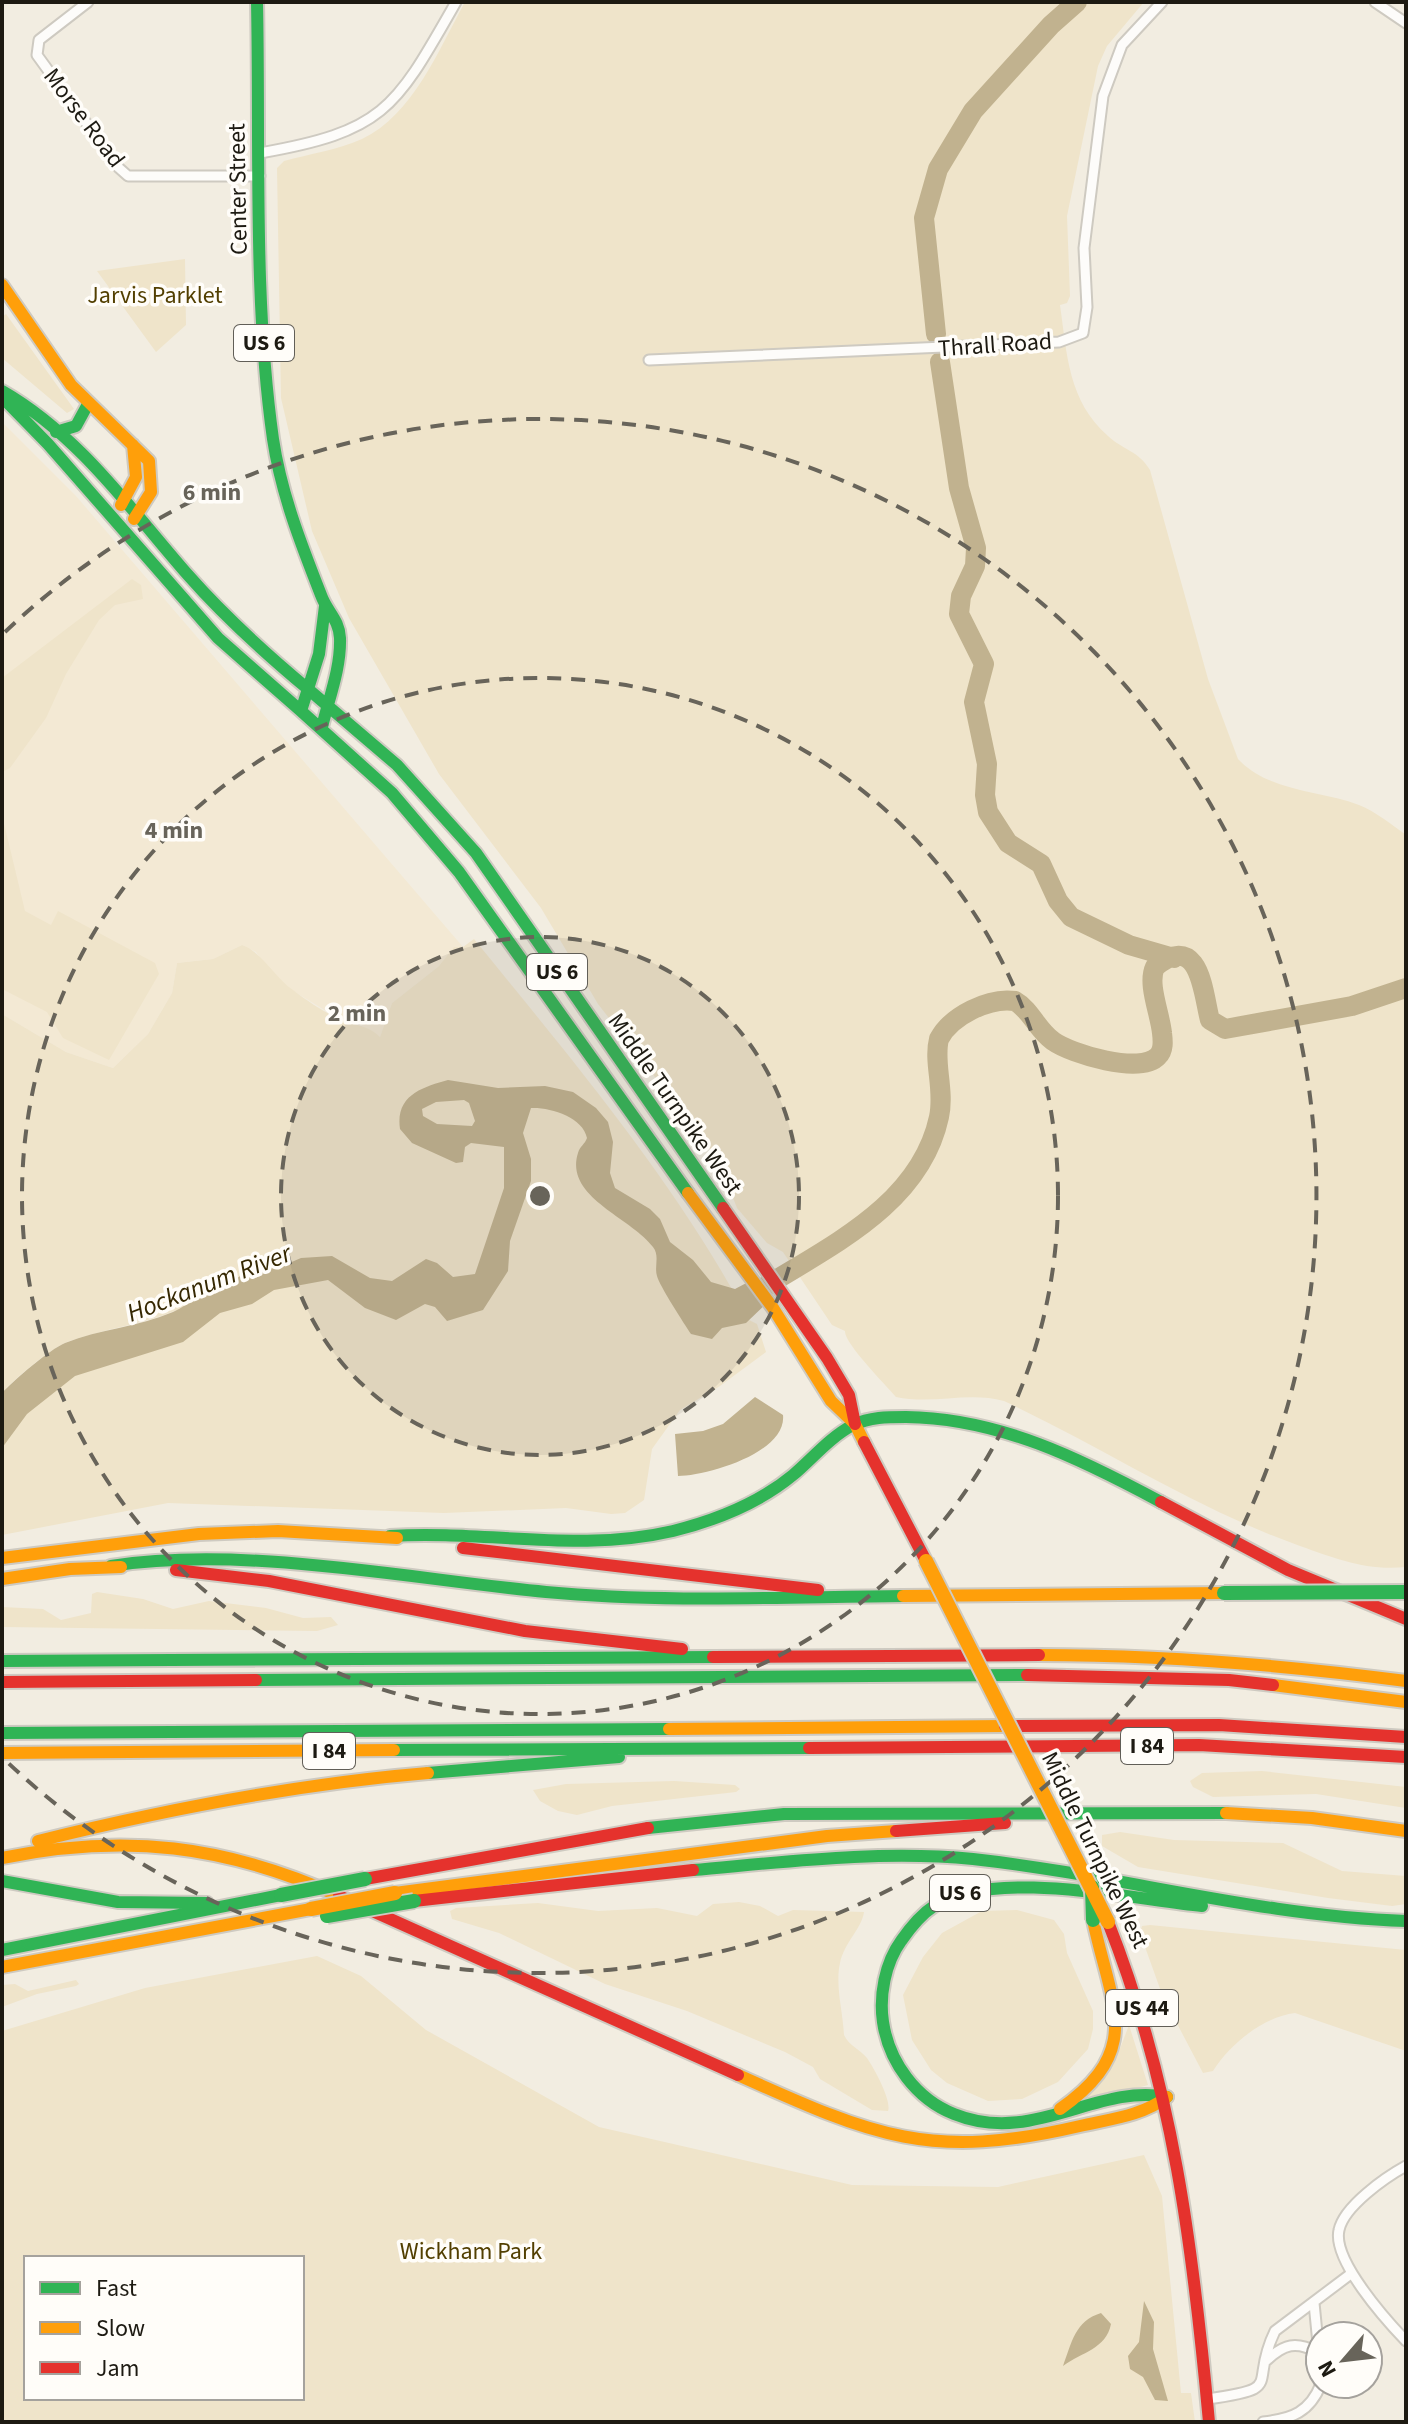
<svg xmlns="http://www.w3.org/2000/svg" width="1408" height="2424" font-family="'Source Sans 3',sans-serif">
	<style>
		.built { fill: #f3e9d4 }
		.green { fill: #efe4ca; fill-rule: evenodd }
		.water { fill: #c1b28f; fill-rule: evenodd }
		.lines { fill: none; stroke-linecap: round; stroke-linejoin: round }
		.river { stroke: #c1b28f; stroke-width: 20 }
		.street-casing { stroke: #cecac1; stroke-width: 13 }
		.fast-casing { stroke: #cecac1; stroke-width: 16 }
		.slow-casing { stroke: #cecac1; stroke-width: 16 }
		.jam-casing { stroke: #cecac1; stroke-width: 16 }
		.street { stroke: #fdfcfa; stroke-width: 9 }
		.fast { stroke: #30b455; stroke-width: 12 }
		.slow { stroke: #ff9f0a; stroke-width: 12 }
		.jam { stroke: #e5322d; stroke-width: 12 }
		.fast-bridge-casing { stroke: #cecac1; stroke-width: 18; stroke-linecap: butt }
		.slow-bridge-casing { stroke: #cecac1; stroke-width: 18; stroke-linecap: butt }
		.fast-bridge { stroke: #30b455; stroke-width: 14 }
		.slow-bridge { stroke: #ff9f0a; stroke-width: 14 }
		.ring { fill: none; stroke: #68645a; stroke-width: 4; stroke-dasharray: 14 10 }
		.labels { text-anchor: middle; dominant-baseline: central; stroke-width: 7; stroke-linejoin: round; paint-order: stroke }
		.shield { fill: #fffdf9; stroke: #615e57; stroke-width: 2 }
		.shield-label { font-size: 22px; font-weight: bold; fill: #1d1a12 }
		.street-label { font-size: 24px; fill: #1d1a12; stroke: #fffdf9 }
		.park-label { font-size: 24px; fill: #523f01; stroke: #fffdf9 }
		.water-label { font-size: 26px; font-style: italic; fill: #352701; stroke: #fffdf9 }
		.centre { fill: #68645a; stroke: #fffdf9; stroke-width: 4 }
		.ring-label { font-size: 24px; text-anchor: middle; font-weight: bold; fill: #68645a; stroke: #fffdf9; stroke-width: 7; stroke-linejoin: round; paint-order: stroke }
	</style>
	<rect width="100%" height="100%" fill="#f2ede1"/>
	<path class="built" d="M2,422l74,74 387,451 -71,56 -12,34 -19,-12 -25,-8 -46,-28 -22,-20 -12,-17 -14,-7 -29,14 -36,4 -5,30 -24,41 -35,34 -47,-16 -64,-38z"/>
	<path class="green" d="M465,2h679l-37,44 -9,20 -31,150 3,80 -3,7 -7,2c7,49 8,96 48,131 15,14 31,15 42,34l58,209 30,80c31,33 81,31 121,46 17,7 32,19 47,30v732c-40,4 -69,-8 -106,-21 -104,-37 -196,-98 -296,-145 -36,-10 -71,4 -108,-4 -10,-12 -52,-54 -51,-66l-13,-6 -49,-73 -16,-9 -30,-35 -7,-18 -3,-27 -45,-38 -20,-39 -64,-82 -57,-96 -102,-134 -90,-156 -37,-87 -31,-133 -4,-230 7,-7c25,-7 54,-11 78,-22 51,-24 77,-90 103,-137z
		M185,259l1,66 -30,27 -59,-81z
		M6,314l68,95 -7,4 -65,-55v-41z
		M132,579l9,6 2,14 -28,6 -16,15 -33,54 -20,44 -36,50 -8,4v-94z
		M2,815l23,96 26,14 7,-14 97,52 4,11 -50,86 -46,-22 -16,-26 -45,-23z
		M474,939c99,122 201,242 275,381l8,4 9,28 -46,34 -40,24 -28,39 -8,51 -19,13 -14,1 -45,-6 -122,5 -276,-10 -166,32v-112l13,-17 119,-66 43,-30c-36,15 -74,19 -110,32 -16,6 -54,38 -65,51v-379l64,38 47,16 35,-34 24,-41 5,-30 36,-4 29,-14c19,6 33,33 51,45 13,10 28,20 42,27 16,8 32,7 45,20l12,-34 47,-37 15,-19h9z
		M97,1592l46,7 30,10 36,-8 57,7 37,10 28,-1 7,8 -21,6 -315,-4v-20l41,2 18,11 30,-7 1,-19z
		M1262,1771l144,16v21l-90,-14 -103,3 -20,-10 -3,-6 12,-8z
		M674,1781l61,4 5,4 -4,3 -124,14 -35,9 -19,-4 -18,-10 -7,-11 33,-6z
		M1120,1832l54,8 109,3 59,28 64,5v28l-14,2 -64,-8 -190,-31 -36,-21v-11z
		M739,1902l21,4 18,10 15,-6 71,2c-2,16 -20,31 -24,51 -5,22 3,49 4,72 5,11 16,14 23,23 7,10 25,43 21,53l-16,-1 -52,-31 -7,-12 -28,-15 -98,-41 -82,-27 -106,-51 -47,-14 -2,-8 6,-3 82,-5 60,8 59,-3 40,8 16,-12z
		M1017,1910l37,10 10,14 3,19 26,58v18l-5,20 -30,33 -36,17 -34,2 -41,-18 -16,-13 -19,-30 -9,-45 20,-38 19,-24 40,-22z
		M1150,1925l256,25v101l-111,-38c-32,4 -65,31 -82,58l-10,2 -40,-76 -23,-64 2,-7z
		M317,1956l44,20 65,54 173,97 253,58 146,2 146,-32 18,41 19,197h10l4,29h-1193v-391l143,-43zM26,2258h276v140h-276z
		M76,1980l3,4 -3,2 -39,8 -35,13v-22l13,-1 13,7z
		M1129,2025l19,60 -58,16 -2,-4 30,-43z"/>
	<path class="water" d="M448,1080l50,8 47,-2 28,6 23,16 12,14 5,20 -3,31 5,15 35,21 10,10 10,23 23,18 18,22 24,7 17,-9 16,22 -22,21 -24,5 -10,11 -21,-5c-6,-9 -32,-49 -34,-58 -3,-10 3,-20 -4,-29 -23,-30 -89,-50 -75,-94 2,-7 7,-9 9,-15 -4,-21 -37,-31 -56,-30l-8,25 8,26v22l-21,60 -2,30 -25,39 -36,11 -12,-14 -10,-3 -29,16 -31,-12 -37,-28 -54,10 -22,14 -32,9 -37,29 -108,34 -48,38 -25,34v-55c11,-12 48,-44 63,-50 35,-14 73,-16 108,-31 17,-7 25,-20 40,-29h18l13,-10 36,-6 21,-9 31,-2 38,22 22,3 34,-22 11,4 16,14 22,-3 29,-86v-41l-33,-4 -6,4 -2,15 -7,1 -44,-20 -12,-14c-5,-34 23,-42 48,-49zM464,1100l5,3 6,18 -3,5 -35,-2 -14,-8 -1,-7 14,-7z
		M755,1397l28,18c4,38 -77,61 -105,61l-3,-42 28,-3 20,-7z
		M1144,2301l10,21 -1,27 15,52 -13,-1 -12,-23 -13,-8 -2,-13 11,-14z
		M1101,2313l10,11c-5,25 -29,28 -48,42 9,-24 12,-45 38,-53z"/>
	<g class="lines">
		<path class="river" d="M936,334l-12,-116 14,-49 35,-58 78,-86 26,-23
			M940,362l19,126 17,60 -1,18 -14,30 -2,18 25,50 -10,38 13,62 -2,31 3,17 20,31 33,21 17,37 13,16 58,28 45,13
			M758,1291c69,-44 162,-85 181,-174 6,-27 -6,-55 0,-78 12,-23 50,-42 76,-38 16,9 22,29 38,40 18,13 88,34 105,15 6,-6 5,-15 4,-23 -2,-20 -15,-49 -7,-66 46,-37 48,28 55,53l15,9 127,-23 54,-18"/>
		<g class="street-casing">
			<path id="street" d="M88,2l-49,38 -2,15 82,113 9,8h132
				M1375,2l31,21
				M260,153c125,-22 135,-44 196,-151
				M649,360l410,-18 24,-9 4,-26 -3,-59 19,-152 19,-51 40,-43
				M1406,2166c-20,11 -62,40 -67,64 -7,30 47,90 67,111
				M1314,2303l6,61
				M1267,2360c17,-16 29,-19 50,-8
				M1207,2399c80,-11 41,-13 68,-68l77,-58
				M1263,2422c29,-3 47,-10 58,-38"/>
		</g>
		<g class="fast-casing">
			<path id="fast" d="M257,2c3,142 -4,297 16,437 8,54 28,105 48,156 6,17 18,24 19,43 1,30 -11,60 -18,89
				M2,391c77,44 129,119 186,184 37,42 78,79 120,114
				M2,397l46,47 170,194 83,73
				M56,432l20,-6 12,-22
				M325,606l-6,48 -18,57 91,82 67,79 229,321
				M308,689l89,76 79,88 247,355
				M390,1536c95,-6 189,17 283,-5 44,-11 85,-27 120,-56 19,-16 37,-38 60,-50 17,-8 34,-8 53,-8 93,1 175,42 255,85
				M111,1566c133,-21 299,13 435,26 118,11 238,5 357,4
				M2,1661l711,-4
				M256,1680l771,-5
				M2,1733l667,-4
				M394,1750l415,-2
				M428,1773l191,-16
				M648,1828l136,-14 442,-1
				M693,1870c92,-8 187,-20 280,-11 145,16 286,57 433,62
				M2,1881l116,21 89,1
				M2,1950l279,-55
				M1167,2097c-70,-14 -134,49 -213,17 -38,-15 -65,-52 -71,-92 -4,-26 2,-59 18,-81 9,-13 19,-26 33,-35 61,-38 197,-7 268,0"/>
		</g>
		<g class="slow-casing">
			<path id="slow" d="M2,285l69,100 78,76 2,31 -17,27
				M121,505l15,-28 -3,-32
				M688,1193l85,115 58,93 24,23 9,18
				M2,1558l197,-24 79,-3 119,7
				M2,1579l68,-10 51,-2
				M903,1596l321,-3
				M1039,1655c124,0 245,10 367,26
				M1273,1685l133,17
				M669,1729l336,-3
				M2,1753l392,-3
				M1226,1813l86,5 94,13
				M38,1841c129,-32 258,-57 390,-68
				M2,1858c123,-25 223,-13 337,38
				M395,1893l432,-57 69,-5
				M2,1967l309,-58
				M738,2075c136,61 192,86 342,51 30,-7 62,-10 87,-29
				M1060,2109c85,-60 51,-103 33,-189"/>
		</g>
		<g class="jam-casing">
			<path id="jam" d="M723,1208l104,150 22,37 6,29
				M864,1442l62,119
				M1161,1502l127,68 118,49
				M463,1548l355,42
				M176,1570l93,11 256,50 157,18
				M713,1657l326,-2
				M1027,1675l202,5 44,5
				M2,1682l254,-2
				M1005,1726l214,-1 187,12
				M809,1748l390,-3 207,12
				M896,1831l109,-8
				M365,1879l283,-51
				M339,1896l399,179
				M414,1901l279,-31
				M1108,1922c65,164 85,326 101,500"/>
		</g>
		<use href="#street" class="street"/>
		<use href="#fast" class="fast"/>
		<use href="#slow" class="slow"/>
		<use href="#jam" class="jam"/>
		<g class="fast-bridge-casing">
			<path id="fast-bridge" d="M1224,1593l182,-1
				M1092,1887l1,33
				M281,1895l84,-16
				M327,1916l87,-15"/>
		</g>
		<g class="slow-bridge-casing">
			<path id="slow-bridge" d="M926,1561l182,361
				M311,1909l84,-16"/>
		</g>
		<use href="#fast-bridge" class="fast-bridge"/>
		<use href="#slow-bridge" class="slow-bridge"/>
	</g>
	<circle cx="540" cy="1196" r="259" fill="#68645a" fill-opacity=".12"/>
	<g class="ring">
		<circle cx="540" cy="1196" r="259"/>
		<circle cx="540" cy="1196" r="518"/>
		<path d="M5 632A777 777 0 1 1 5 1760"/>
	</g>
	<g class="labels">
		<g class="shield">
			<rect x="234" y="325" width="60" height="36" rx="6"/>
			<rect x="527" y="954" width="60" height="36" rx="6"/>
			<rect x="1121" y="1728" width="52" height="36" rx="6"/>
			<rect x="303" y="1733" width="52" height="36" rx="6"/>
			<rect x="930" y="1875" width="60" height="36" rx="6"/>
			<rect x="1106" y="1990" width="72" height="36" rx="6"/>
		</g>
		<g class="shield-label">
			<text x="264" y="343">US 6</text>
			<text x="557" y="972">US 6</text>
			<text x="1147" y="1746">I 84</text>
			<text x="329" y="1751">I 84</text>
			<text x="960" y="1893">US 6</text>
			<text x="1142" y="2008">US 44</text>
		</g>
		<g class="street-label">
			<text transform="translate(84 118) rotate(53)">Morse Road</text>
			<text transform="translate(238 189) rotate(-91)">Center Street</text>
			<text transform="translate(995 345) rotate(-4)">Thrall Road</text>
			<text transform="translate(675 1104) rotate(55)">Middle Turnpike West</text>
			<text transform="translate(1095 1850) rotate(64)">Middle Turnpike West</text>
		</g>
		<g class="park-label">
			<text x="155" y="295">Jarvis Parklet</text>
			<text x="471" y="2251">Wickham Park</text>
		</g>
		<g class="water-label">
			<text transform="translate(209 1283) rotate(-21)">Hockanum River</text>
		</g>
	</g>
	<circle cx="540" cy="1196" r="12" class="centre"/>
	<g class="ring-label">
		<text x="212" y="500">6 min</text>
		<text x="174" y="838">4 min</text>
		<text x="357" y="1021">2 min</text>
	</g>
	<rect width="1408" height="2424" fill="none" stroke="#1d1a12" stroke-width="8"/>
	<rect x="24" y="2256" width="280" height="144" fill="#fffdf9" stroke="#a5a29d" stroke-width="2"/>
	<rect x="40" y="2282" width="40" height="12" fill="#30b455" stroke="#a5a29d" stroke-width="2"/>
	<text x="96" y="2296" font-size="24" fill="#1d1a12">Fast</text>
	<rect x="40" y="2322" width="40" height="12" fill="#ff9f0a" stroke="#a5a29d" stroke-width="2"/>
	<text x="96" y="2336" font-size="24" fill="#1d1a12">Slow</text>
	<rect x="40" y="2362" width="40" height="12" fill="#e5322d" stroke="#a5a29d" stroke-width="2"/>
	<text x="96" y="2376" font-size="24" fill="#1d1a12">Jam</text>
	<g transform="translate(1344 2360) rotate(242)"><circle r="38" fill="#fffdf9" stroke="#a5a29d" stroke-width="2"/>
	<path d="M0-6L14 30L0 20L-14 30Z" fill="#68645a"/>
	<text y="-12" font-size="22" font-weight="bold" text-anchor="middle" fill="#1d1a12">N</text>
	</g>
</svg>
